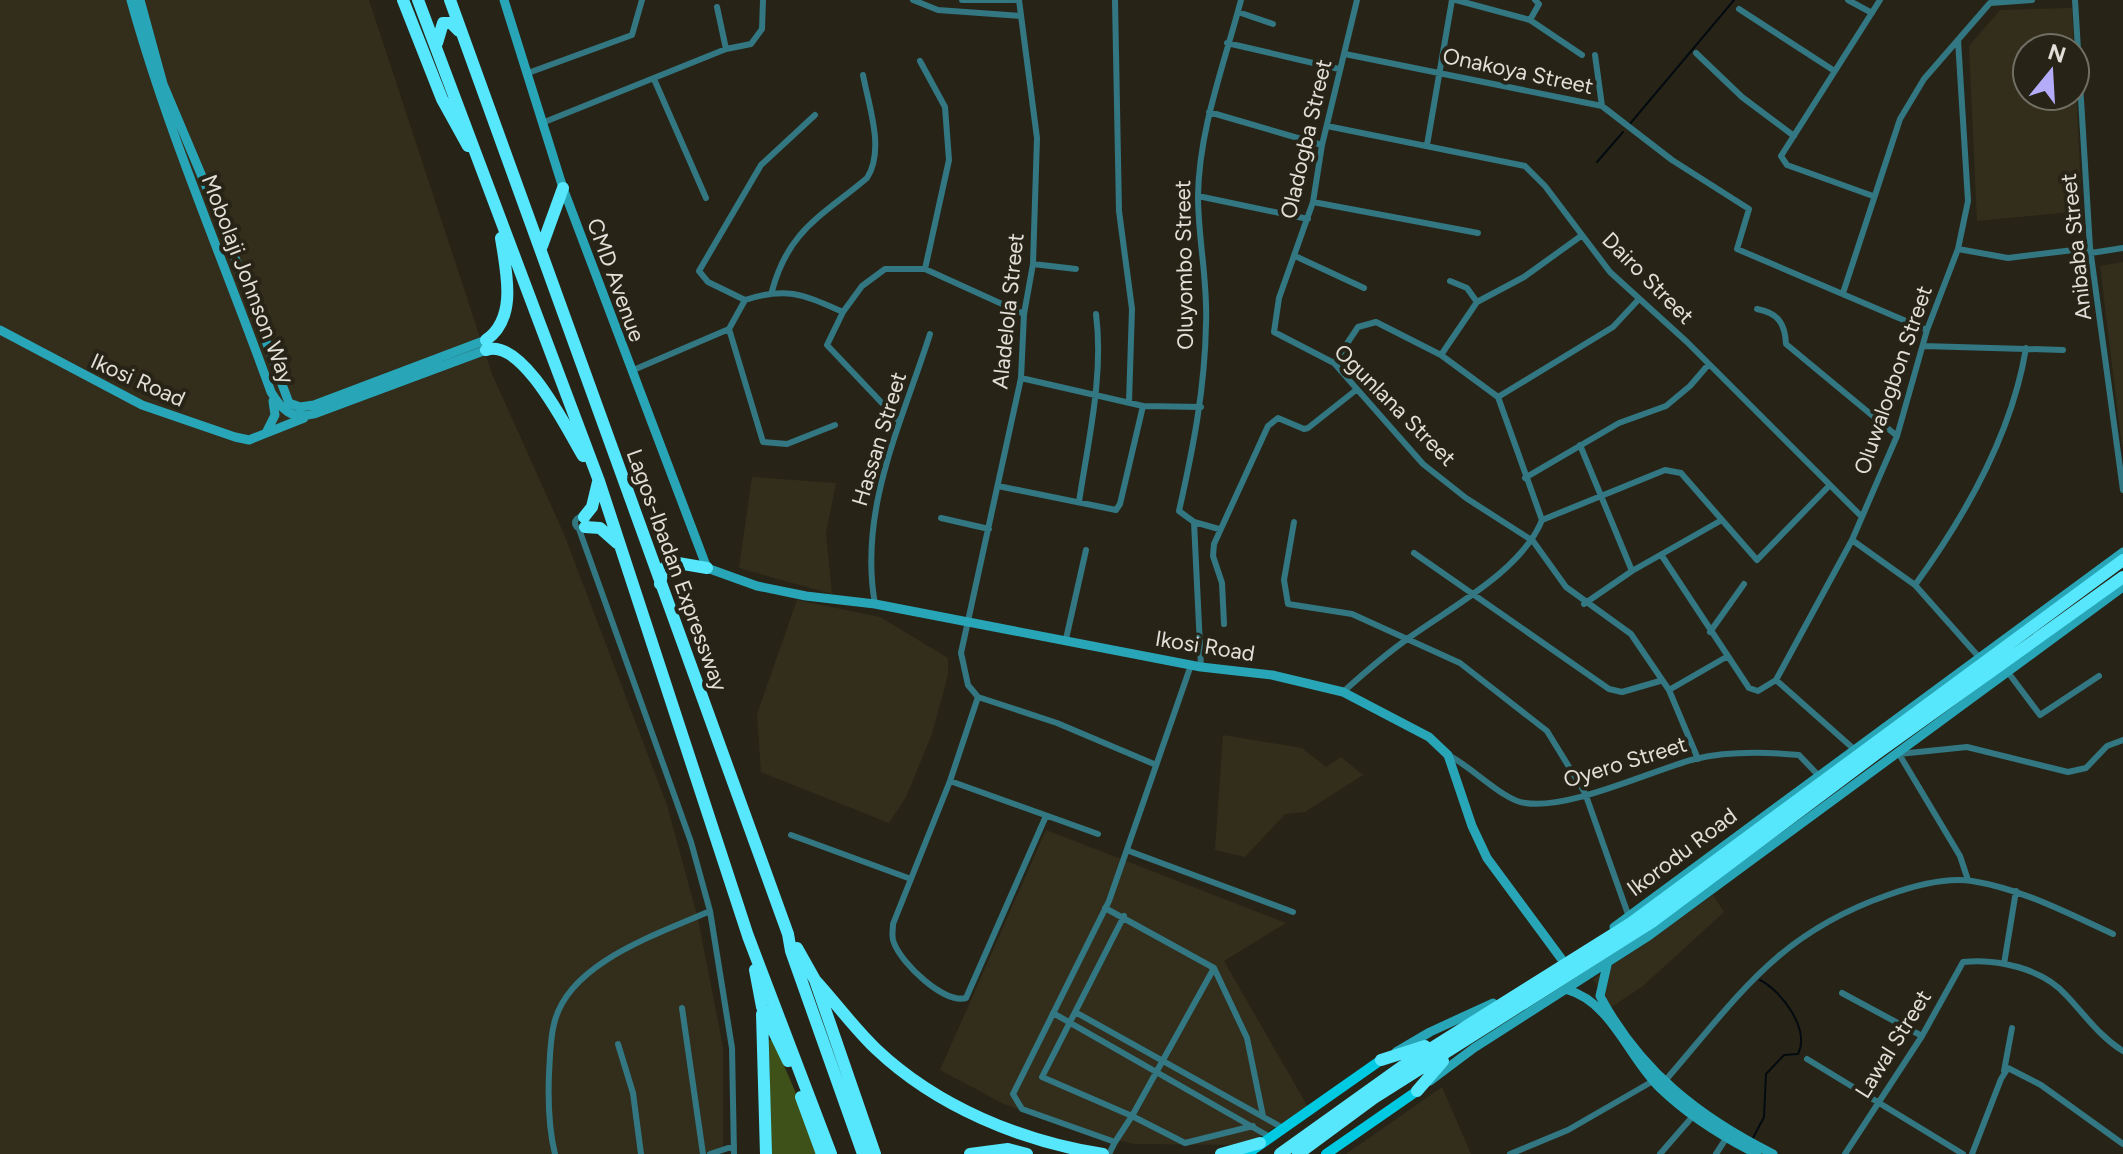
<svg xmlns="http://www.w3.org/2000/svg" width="2123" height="1154" font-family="Figtree,sans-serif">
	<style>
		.built { fill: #332e1b }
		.green { fill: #3e5118 }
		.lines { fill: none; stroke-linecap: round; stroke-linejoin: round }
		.stream { stroke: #030b10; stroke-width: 2 }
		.street { stroke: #327782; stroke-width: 6 }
		.secondary { stroke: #28a6b8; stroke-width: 9 }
		.primary { stroke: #00cae2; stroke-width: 10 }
		.highway { stroke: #56e7fd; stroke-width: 12 }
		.labels { text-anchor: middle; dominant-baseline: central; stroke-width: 8; stroke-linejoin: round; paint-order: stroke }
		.street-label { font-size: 22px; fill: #e1dfd7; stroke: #272417 }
	</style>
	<rect width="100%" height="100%" fill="#272417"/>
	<path class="built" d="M0,0h369l123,374 72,160 103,271 31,114 25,128v107h-723z
		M2072,8l2,40h-47v48h48v-29l7,144 -105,10 -8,-175 31,-36z
		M2123,262v185h-1l-22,-181z
		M752,477l84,6 -10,50 6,61 -93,-26z
		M797,600l83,17 68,41v17l-16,59 -26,63 -17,26 -128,-51 -4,-58z
		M1223,735l79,13 24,19 15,-10 22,18 -58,37 -20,2 -40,43 -30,-7z
		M1046,830l240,93 -62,38 84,146 -62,38 -111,-1 -51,-11 -80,-29 -64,-34z
		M1713,895l11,17 -81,74 -33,22 -17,-29z
		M1442,1087l29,67h-125z"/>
	<path class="green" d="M769,1040h4l49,114h-51z"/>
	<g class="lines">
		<path class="stream" d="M1629,125l105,-125
			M1597,162l26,-30
			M1753,1138l11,-21 2,-43 18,-19 14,-1c12,-24 -15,-62 -38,-74"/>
		<path class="street" d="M913,0l25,10 82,6
			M962,0h53
			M1019,0l18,138 -4,126 -9,50 -3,64 -60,275 7,32 10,12 -28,84 -57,143c0,7 -2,13 1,19 8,21 50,61 72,55l80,-182
			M1115,0l4,211 13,98 -3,93
			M1357,0l-35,145 -9,57 -34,96 -5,34 60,31 89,101 43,34 67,43 33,46 65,47 38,56 29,69
			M1456,0l74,20 52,35
			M1848,0l24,13
			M2075,0l15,248 33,242
			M717,7l9,42
			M1739,9l94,61
			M1238,12l35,12
			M1530,20l9,-16 -4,-4
			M1227,43l112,26
			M1696,53l46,44 52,39
			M1345,54l257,52 70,54 77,49 -12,40 190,81
			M1595,55l7,51
			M920,61l25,46 4,53 -24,109
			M528,73l104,-38 10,-35
			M654,79l52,119
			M1209,112l113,33
			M542,123l184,-74 25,-5 11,-15 1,-29
			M1327,126l198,40 20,20 65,86 77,70 175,175
			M1427,145l25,-145
			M1198,196l110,23
			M1873,196l-86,-31 -6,-9 99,-156
			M1313,202l165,31
			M1958,249l50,9 82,-10
			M2091,253l32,-5
			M1295,256l69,32
			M1033,264l43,5
			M1450,281l17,7 10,14
			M772,291c17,-62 49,-74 95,-113 18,-28 2,-71 -4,-103
			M1843,293l57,-174 24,-40 66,-76 42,-3
			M745,300l-37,-18 -9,-11 62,-106 54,-50
			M1757,309c21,4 28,14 29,35l111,92
			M729,329l34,113 24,2 48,-19
			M729,329l16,-29c42,-14 59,-5 98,12
			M1923,346l140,4
			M1441,355l36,-53 47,-25 57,-41
			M1334,363l24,-36 18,-5 65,33 57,42 44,123c-20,50 -89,86 -132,117 -24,17 -46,36 -67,55
			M631,371l98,-42
			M1021,378l122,28 58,1
			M1498,397l115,-70 26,-28
			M898,420l-71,-75 16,-33 19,-26 23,-17h40l99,45
			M1580,445l52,126
			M1525,478l94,-55 47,-17 24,-20 18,-21
			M998,486l118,24 4,-6 23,-98
			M1079,502c9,-61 25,-126 17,-188
			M575 523a6 6 0 1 1 12 0a6 6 0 1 1-12 0Z
			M941,518l48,11
			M1542,520l123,-50 16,3 76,87 71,-73
			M1194,522l25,7
			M1294,522l-10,58 4,24 64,10 108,49 87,68 38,62 44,124
			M579,529l112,313 19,69 22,137 2,106
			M1852,540l63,45 63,71
			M1414,553l195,136 13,3 38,-11
			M1662,556l87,132 9,3 18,-11 76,-140 45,-104 30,-106 31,-81 10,-48 -10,-161
			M1915,585c51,-70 97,-151 111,-237
			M875,604c-17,-94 27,-182 55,-270
			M1584,604l48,-33 88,-50
			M1224,624l-2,-41 -9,-27 1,-12 54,-118 10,-8 26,11 4,-1 48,-38
			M1710,632l34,-48
			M1066,639l20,-89
			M1201,667l-7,-145 -15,-11c14,-62 26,-123 27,-187 2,-43 -8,-85 -8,-128 1,-67 26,-131 43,-196
			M2007,671l33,44 59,-39
			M1776,680l79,70
			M1669,690l59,-34
			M978,697l79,26 97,41
			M1899,754l68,-7 101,25 18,-4 21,-22 16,-6
			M1899,754l61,102 8,24
			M1448,755c23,11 56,46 77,48 44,7 125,-32 170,-44 33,-8 71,-7 104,-4l20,21
			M950,781l148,53
			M791,835l120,44
			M1129,851l164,61
			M1105,908l109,60 33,70 16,78
			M2004,964l12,-73
			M1214,968l-82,148 53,27 68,-17
			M1842,993l80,43
			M682,1008l21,146
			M1053,1013l217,124
			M1077,1013l206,115
			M618,1044l15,49 8,61
			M1807,1059l156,95
			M2004,1071l8,-43
			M1664,1082c74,-85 112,-148 224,-187 25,-9 58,-18 84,-14 50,8 95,32 141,53
			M1115,1142l17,-26 -90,-39 82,-161
			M555,1154c-6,-24 -7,-55 -6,-80 1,-17 1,-34 5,-50 14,-62 105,-90 156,-113
			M710,1154l24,-8
			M1109,1154l6,-12 -93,-33 -9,-15 96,-193 82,-236
			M1510,1154l58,-24 85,-49
			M1660,1154l33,-38
			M1716,1154l11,-17
			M1845,1154l77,-118 41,-74c34,-4 80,7 103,33 19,20 33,41 57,56
			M1972,1154l29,-75 7,-11 33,17 82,59"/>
		<path class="secondary" d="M131,0c37,134 93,261 140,392 11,18 20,28 43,22l172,-64
			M140,0l23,84 62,147 64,172 11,4 14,-2 172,-65
			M504,0l59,188 144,380 50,18 49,10 69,8 326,63 71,8 71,17 86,45 19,18 24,71 15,32 76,103
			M0,330l142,75 93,32 14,3 55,-22
			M267,431l8,-16 -2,-14
			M1614,927l509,-375
			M1607,965l-7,31c40,75 99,121 173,158
			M1568,990c43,12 61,68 92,98 28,27 63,49 97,66
			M1396,1052l34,-20 63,-29
			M1430,1081l44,-33 173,-111 476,-350"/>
		<path class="primary" d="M1247,1154l134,-94
			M1326,1154l91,-63"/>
		<path class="highway" d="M403,0l39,99 26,47
			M418,0l181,481 149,455 83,218
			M450,0l338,934 3,17 72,203
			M437,43l6,-20h8l8,8
			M542,246l21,-58
			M486,340c32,-22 20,-69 15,-102
			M486,350c36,-13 81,79 97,106
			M584,517l8,-10 6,-25
			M585,527l15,1 17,15
			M660,584l3,-15 9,-7 35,6
			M797,948l18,32 60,174
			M755,970l7,37 26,54
			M815,980c21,23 39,48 61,69 60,57 146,93 227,105
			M762,1014l4,140
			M1381,1060l44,-14
			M1417,1091l26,-30
			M801,1097l21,57
			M970,1154l38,-5 19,5
			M1221,1154l39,-11
			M1280,1154l123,-88 228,-143 492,-363
			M1298,1154l76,-56 278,-176 224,-168 247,-177"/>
	</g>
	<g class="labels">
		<g class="street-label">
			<text transform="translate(1518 71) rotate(12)">Onakoya Street</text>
			<text transform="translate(1306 139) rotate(-77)">Oladogba Street</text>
			<text transform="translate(2076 247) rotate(-96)">Anibaba Street</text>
			<text transform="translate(1184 265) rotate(-91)">Oluyombo Street</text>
			<text transform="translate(1648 278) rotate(45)">Dairo Street</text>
			<text transform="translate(248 279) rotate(69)">Mobolaji Johnson Way</text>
			<text transform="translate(616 280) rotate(70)">CMD Avenue</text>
			<text transform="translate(1008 311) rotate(-84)">Aladelola Street</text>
			<text transform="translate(138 380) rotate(24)">Ikosi Road</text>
			<text transform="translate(1893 380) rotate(-71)">Oluwalogbon Street</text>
			<text transform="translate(1395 405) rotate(45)">Ogunlana Street</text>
			<text transform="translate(879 439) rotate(-73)">Hassan Street</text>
			<text transform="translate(677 570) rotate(70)">Lagos-Ibadan Expressway</text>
			<text transform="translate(1205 646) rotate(9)">Ikosi Road</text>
			<text transform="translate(1625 762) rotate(-17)">Oyero Street</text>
			<text transform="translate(1682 852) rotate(-37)">Ikorodu Road</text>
			<text transform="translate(1893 1044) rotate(-58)">Lawal Street</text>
		</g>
	</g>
	<g transform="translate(2051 72) rotate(18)"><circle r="38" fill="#272417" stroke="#716f64" stroke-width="2"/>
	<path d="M0-6L14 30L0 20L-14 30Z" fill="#b5acf9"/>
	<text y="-12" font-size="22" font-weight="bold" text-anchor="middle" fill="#e1dfd7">N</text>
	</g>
</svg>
